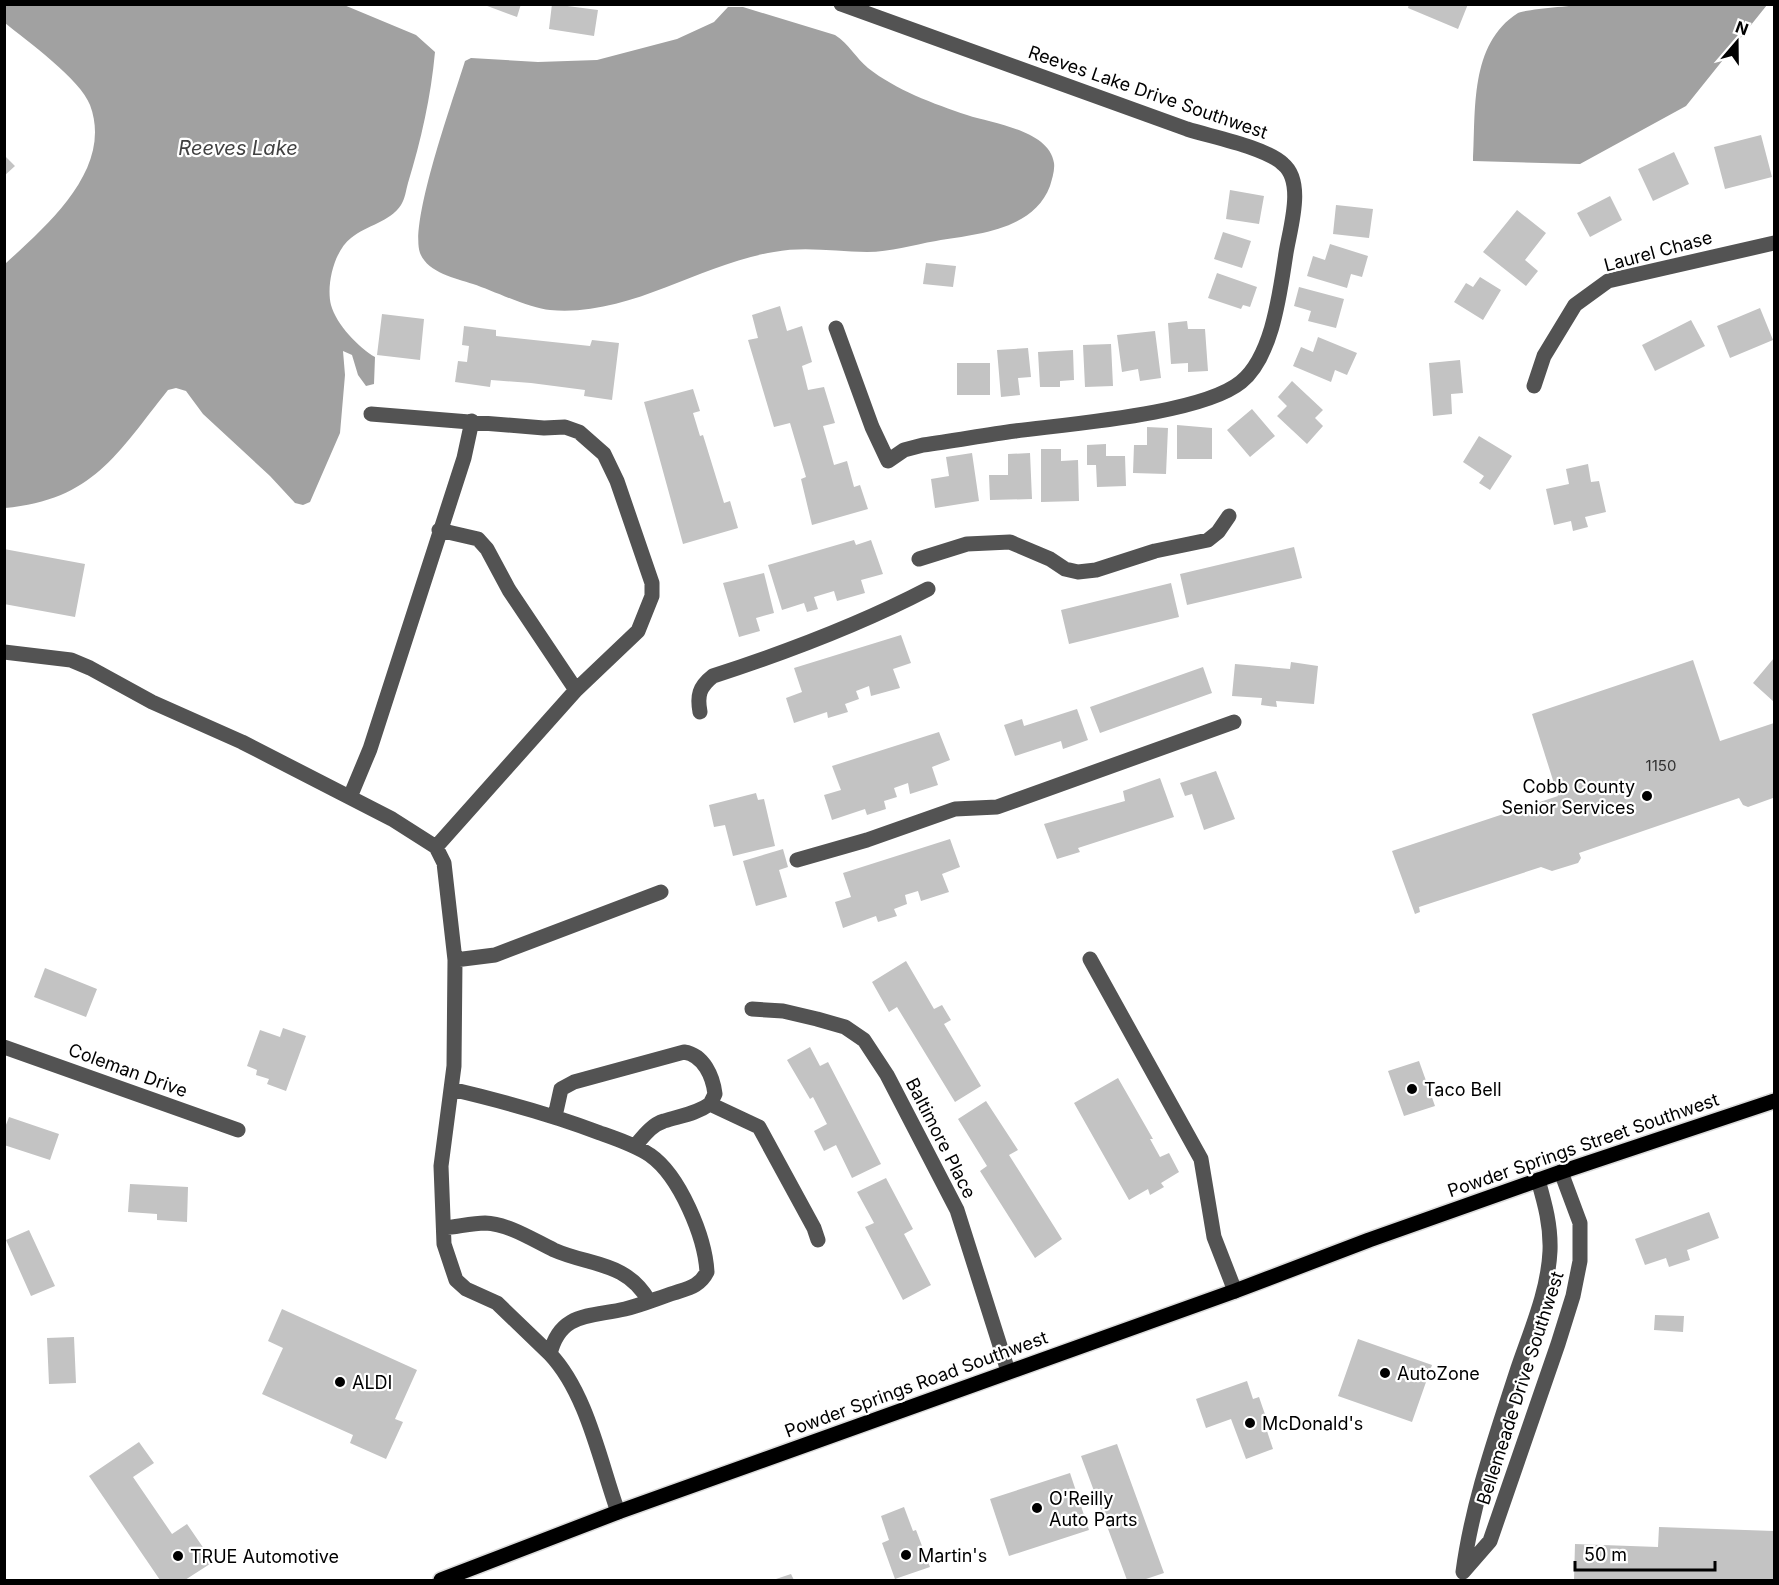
<svg xmlns="http://www.w3.org/2000/svg" width="1779" height="1585" font-family="Inter,sans-serif">
	<style>
		.water { fill: #a1a1a1 }
		.building { fill: #c3c3c3 }
		.lines { fill: none; stroke-linecap: round; stroke-linejoin: round }
		.major-casing { stroke: #dbdbdb; stroke-width: 18 }
		.minor { stroke: #535353; stroke-width: 15 }
		.major { stroke: #000; stroke-width: 15 }
		.poi-dot { fill: #000; stroke: #fff; stroke-width: 2 }
		.labels { text-anchor: middle; dominant-baseline: central; stroke-width: 4.5; stroke-linejoin: round; paint-order: stroke }
		.number-label { font-size: 15px; fill: #313131 }
		.street-label { font-size: 18px; fill: #000; stroke: #fff }
		.poi-label { font-size: 18px; fill: #000; stroke: #fff; text-anchor: start }
		.water-label { font-size: 20px; font-style: italic; fill: #424242; stroke: #fff }
	</style>
	<rect width="100%" height="100%" fill="#fff"/>
	<path class="water" d="M1587,4l180,1 -81,101 -106,58 -107,-3c3,-50 -4,-117 45,-148 8,-4 57,-7 69,-9z
		M4,5h340l72,30 19,17c-4,44 -14,89 -27,131 -2,7 -3,16 -7,22 -11,17 -34,20 -50,33 -17,13 -25,47 -20,67 5,19 28,43 44,52l-1,27 -8,2 -8,-11 -6,-20 -9,-4 2,24 -5,58 -30,69 -7,3 -8,-2 -25,-27 -67,-62 -17,-23 -10,-3 -8,2c-51,64 -75,110 -163,118v-244c41,-38 109,-95 85,-159 -9,-25 -64,-65 -85,-82z
		M728,7h15l92,28c14,9 21,23 33,33 28,22 66,36 99,47 27,9 82,15 87,48 1,7 -2,16 -4,23 -17,45 -74,48 -114,55 -24,4 -45,11 -69,11 -31,0 -61,-6 -93,0 -75,12 -144,65 -224,58 -19,-1 -56,-19 -77,-26 -18,-6 -45,-11 -53,-31 -11,-31 34,-156 45,-192l6,-3 67,4 59,-2 80,-21 37,-17z"/>
	<path class="building" d="M482,4h39l-4,13z
		M552,4l46,6 -4,26 -45,-7z
		M1409,4h59l-10,25 -50,-21z
		M1761,135l11,42 -47,12 -11,-42z
		M1674,152l15,32 -36,17 -15,-32z
		M4,155l11,11 -11,10z
		M1230,190l34,6 -5,28 -33,-5z
		M1610,196l12,24 -32,17 -13,-24z
		M1336,205l37,4 -4,29 -36,-4z
		M1517,210l29,23 -21,27 13,11 -12,15 -43,-34z
		M1223,232l28,9 -9,27 -28,-9z
		M1330,244l38,12 -6,21 -11,-3 -4,14 -40,-12 6,-20 12,4z
		M926,263l30,3 -3,21 -30,-3z
		M1217,273l40,14 -7,20 -7,-2 -2,4 -33,-11z
		M1480,277l21,13 -18,30 -29,-18 12,-19 7,4z
		M1299,287l45,12 -8,29 -28,-7 3,-10 -17,-5z
		M780,306l7,25 15,-5 10,36 -10,4 6,24 16,-3 11,36 -12,3 11,39 13,-4 7,26 6,-2 8,24 -56,16 -11,-46 5,-2 -16,-54 -16,4 -26,-87 10,-2 -6,-23z
		M1760,308l13,32 -43,18 -13,-32z
		M382,314l42,5 -4,41 -43,-5z
		M1691,320l14,26 -50,25 -13,-26z
		M1187,321l1,8h17l3,42 -20,1v-9l-17,1 -3,-41z
		M464,326l32,4v6l94,10 2,-6 27,3 -7,57 -28,-4 1,-6 -54,-7 -40,-3 -1,7 -35,-5 3,-21 9,1 2,-16 -7,-1z
		M1155,331l6,47 -21,3 -2,-12 -16,3 -5,-37z
		M1318,337l39,16 -10,22 -12,-5 -4,12 -38,-16 8,-19 12,5z
		M1111,344l2,42 -28,1 -2,-42z
		M1028,348l3,29 -13,1 2,17 -19,2 -4,-47z
		M1073,350l1,30 -14,1v6h-20l-2,-35z
		M1460,360l3,33 -12,1 1,20 -19,2 -4,-53z
		M957,363h33v32h-33z
		M1292,381l31,29 -8,8 8,8 -16,18 -30,-28 10,-10 -9,-9z
		M693,389l7,22 -7,2 7,23 3,-1 21,68 6,-2 8,27 -55,16 -39,-142z
		M1252,409l23,27 -25,21 -23,-27z
		M1177,425l35,3v31h-35z
		M1147,427l21,1 -2,46 -33,-1 1,-28h13z
		M1479,436l33,20 -22,34 -11,-7 5,-7 -21,-14z
		M1106,444v12h19l1,30 -29,1 -1,-22h-9v-20z
		M1041,449h20v12l17,-1 1,41 -38,1z
		M972,453l7,48 -44,7 -4,-29 18,-3 -3,-19z
		M1030,453l2,46 -42,1 -1,-25h19v-21z
		M1588,464l3,18 8,-1 7,31 -21,5 3,10 -15,4 -2,-10 -17,4 -8,-36 23,-5 -3,-15z
		M854,540l2,5 15,-5 12,34 -22,6 4,13 -28,8 -3,-10 -20,6 4,12 -11,3 -3,-9 -22,7 -14,-45z
		M1294,547l8,31 -115,27 -7,-31z
		M4,549l81,15 -10,53 -71,-13z
		M764,573l10,40 -18,5 4,13 -21,6 -16,-54z
		M1171,583l8,34 -110,27 -8,-34z
		M901,635l10,28 -18,6 7,19 -29,8 -2,-10 -13,5 3,8 -14,5 3,8 -20,6 -1,-6 -33,11 -8,-25 16,-6 -8,-24z
		M1774,658v44l-21,-19z
		M1693,660l27,81 54,-18 -1,75 -25,9 -5,-2 -4,-7 -160,55 2,5 -3,5 -26,8 -11,-4 -122,40 1,5 -5,2 -23,-63 166,-55 -26,-82z
		M1291,662l27,4 -4,38 -38,-3 1,6 -16,-2 1,-7 -30,-2 3,-32 55,5z
		M1203,667l9,26 -112,40 -10,-26z
		M1077,709l11,31 -25,9 -2,-8 -46,15 -11,-31 18,-6 2,7z
		M939,732l11,28 -18,7 6,18 -28,9 -2,-11 -14,5 3,9 -13,4 2,8 -19,6 -2,-6 -33,11 -8,-25 17,-5 -9,-24z
		M1216,771l19,48 -31,11 -12,-36 -7,2 -5,-13z
		M1160,778l14,39 -96,31 2,4 -23,7 -13,-35 81,-23 -2,-10z
		M756,793l2,7 6,-1 11,47 -42,10 -8,-31 -11,2 -5,-22z
		M950,839l10,28 -18,7 7,18 -28,9 -3,-10 -13,4 2,9 -13,5 3,7 -19,6 -2,-6 -33,12 -8,-26 16,-5 -8,-24z
		M783,849l5,18 -9,3 8,27 -31,9 -13,-45z
		M906,961l28,48 8,-4 9,15 -7,4 37,62 -26,16 -58,-95 -8,5 -17,-30z
		M45,968l52,21 -11,28 -52,-20z
		M283,1028l23,8 -20,55 -19,-7 2,-5 -13,-4 1,-5 -10,-4 13,-36 20,7z
		M810,1047l10,19 8,-4 53,102 -29,14 -16,-33 -12,6 -10,-20 13,-7 -14,-27 -3,2 -23,-39z
		M1419,1061l16,45 -31,10 -16,-45z
		M1118,1078l35,61h-3l10,18 9,-4 10,19 -18,11 3,4 -14,8 -2,-6 -19,11 -55,-97z
		M986,1101l32,49 -9,5 53,84 -27,19 -55,-87 7,-5 -29,-47z
		M9,1117l50,17 -9,26 -46,-15v-15z
		M886,1178l27,51 -9,5 27,51 -28,15 -38,-73 9,-4 -17,-31z
		M130,1184l58,3 -1,35 -30,-2v-6l-29,-2z
		M1709,1212l10,26 -32,12 3,10 -21,7 -3,-9 -21,7 -10,-26z
		M29,1230l26,56 -24,10 -25,-56z
		M282,1309l135,61 -22,49 8,3 -17,37 -36,-16 3,-8 -91,-41 21,-46 -15,-7z
		M1655,1315l29,1 -1,16 -29,-2z
		M74,1337l2,46 -27,1 -2,-46z
		M1358,1339l74,26 -20,57 -74,-26z
		M1247,1381l6,18 6,-2 10,29 -3,2 7,21 -27,10 -15,-40 -25,9 -10,-29z
		M139,1442l15,21 -21,14 39,57 15,-10 26,38 -28,18h-25l-71,-104z
		M1117,1444l47,129 -21,7h-16l-46,-124z
		M1070,1473l19,57 -80,26 -19,-57z
		M904,1507l9,24 3,-1 14,37 -35,12 -13,-36 7,-3 -8,-24z
		M1659,1527l115,4v49h-200l1,-36 83,3z
		M791,1574l3,6h-21z"/>
	<g class="lines">
		<g class="major-casing">
			<path id="major" d="M441,1580l177,-68 617,-221 134,-51 192,-68 213,-71"/>
		</g>
		<path class="minor" d="M836,328l36,99 16,34 16,-11 19,-5c31,-4 61,-10 92,-14 53,-7 187,-17 226,-49 32,-26 39,-91 45,-129 4,-25 19,-71 -3,-89 -18,-17 -71,-27 -96,-35 -116,-41 -231,-83 -346,-125
			M1534,386l10,-30 31,-51 33,-24 166,-38
			M371,414l173,14 21,-1 14,5 25,22 13,27 35,102v13l-14,35 -62,59 -140,157
			M439,530l39,9 9,10 22,41 67,100
			M919,559l48,-15 43,-2 40,17 15,10 13,3 18,-2 59,-19 53,-11 10,-8 11,-16
			M4,652l67,8 19,8 62,34 90,40 150,77 44,28 8,16 11,97 -1,106 -13,100 3,78 12,36 10,9 31,14 53,51
			M700,712c-3,-16 -1,-25 13,-36 74,-24 146,-51 215,-87
			M350,797l20,-48 94,-291 8,-37
			M797,860l70,-20 88,-31 42,-2 237,-85
			M1090,959l111,200 13,78 21,54
			M455,960l40,-5 166,-63
			M752,1009l31,2 34,8 28,8 19,13 23,35 70,135 51,161
			M4,1047l234,83
			M451,1089c51,12 100,25 149,44 17,6 35,12 50,22 30,21 55,82 57,117 -7,14 -18,16 -33,21 -16,5 -32,12 -49,16 -35,8 -65,3 -75,45 37,39 50,108 68,158
			M555,1116l6,-27 13,-7 110,-30c20,3 29,25 31,42l-5,10
			M635,1146c8,-9 16,-21 29,-25 15,-5 32,-7 46,-17l49,23 55,101 4,12
			M444,1228c13,-1 28,-5 41,-5 24,1 48,17 69,27 36,16 72,11 95,51
			M1463,1572l27,-31 68,-197 15,-48 7,-35v-38l-19,-51
			M1463,1572c9,-68 32,-133 53,-198 13,-40 32,-80 34,-123 1,-25 -5,-47 -12,-71"/>
		<use href="#major" class="major"/>
	</g>
	<g class="poi-dot">
		<circle cx="1647" cy="796" r="6"/>
		<circle cx="1412" cy="1089" r="6"/>
		<circle cx="1385" cy="1373" r="6"/>
		<circle cx="340" cy="1382" r="6"/>
		<circle cx="1250" cy="1423" r="6"/>
		<circle cx="1037" cy="1508" r="6"/>
		<circle cx="906" cy="1555" r="6"/>
		<circle cx="178" cy="1556" r="6"/>
	</g>
	<g class="labels">
		<g class="number-label">
			<text x="1661" y="765">1150</text>
		</g>
		<g class="street-label">
			<text transform="translate(1148 92) rotate(19)">Reeves Lake Drive Southwest</text>
			<text transform="translate(1658 251) rotate(-15)">Laurel Chase</text>
			<text transform="translate(128 1070) rotate(20)">Coleman Drive</text>
			<text transform="translate(941 1138) rotate(63)">Baltimore Place</text>
			<text transform="translate(1583 1145) rotate(-19)">Powder Springs Street Southwest</text>
			<text transform="translate(916 1384) rotate(-20)">Powder Springs Road Southwest</text>
			<text transform="translate(1520 1388) rotate(-72)">Bellemeade Drive Southwest</text>
		</g>
		<g class="poi-label">
			<text x="1635" y="786" text-anchor="end">Cobb County<tspan x="1635" dy="21">Senior Services</tspan></text>
			<text x="1424" y="1089">Taco Bell</text>
			<text x="1397" y="1373">AutoZone</text>
			<text x="352" y="1382">ALDI</text>
			<text x="1262" y="1423">McDonald's</text>
			<text x="1049" y="1498">O'Reilly<tspan x="1049" dy="21">Auto Parts</tspan></text>
			<text x="918" y="1555">Martin's</text>
			<text x="190" y="1556">TRUE Automotive</text>
		</g>
		<g class="water-label">
			<text x="238" y="148">Reeves Lake</text>
		</g>
	</g>
	<rect width="1779" height="1585" fill="none" stroke="#000000" stroke-width="12"/>
	<g transform="translate(1737 42) rotate(20)" stroke="#ffffff" stroke-width="4.5" paint-order="stroke">
	<path d="M0-4.5L10 22L0 15L-10 22Z" fill="#000000"/>
	<text y="-9" font-size="16" font-weight="bold" text-anchor="middle" fill="#000000">N</text>
	</g>
	<path d="M1575 1561v9h140v-9" fill="none" stroke="#000000" stroke-width="3"/>
	<text x="1584" y="1561" font-size="18" fill="#000000" stroke="#ffffff" stroke-width="4.5" paint-order="stroke">50 m</text>
</svg>
